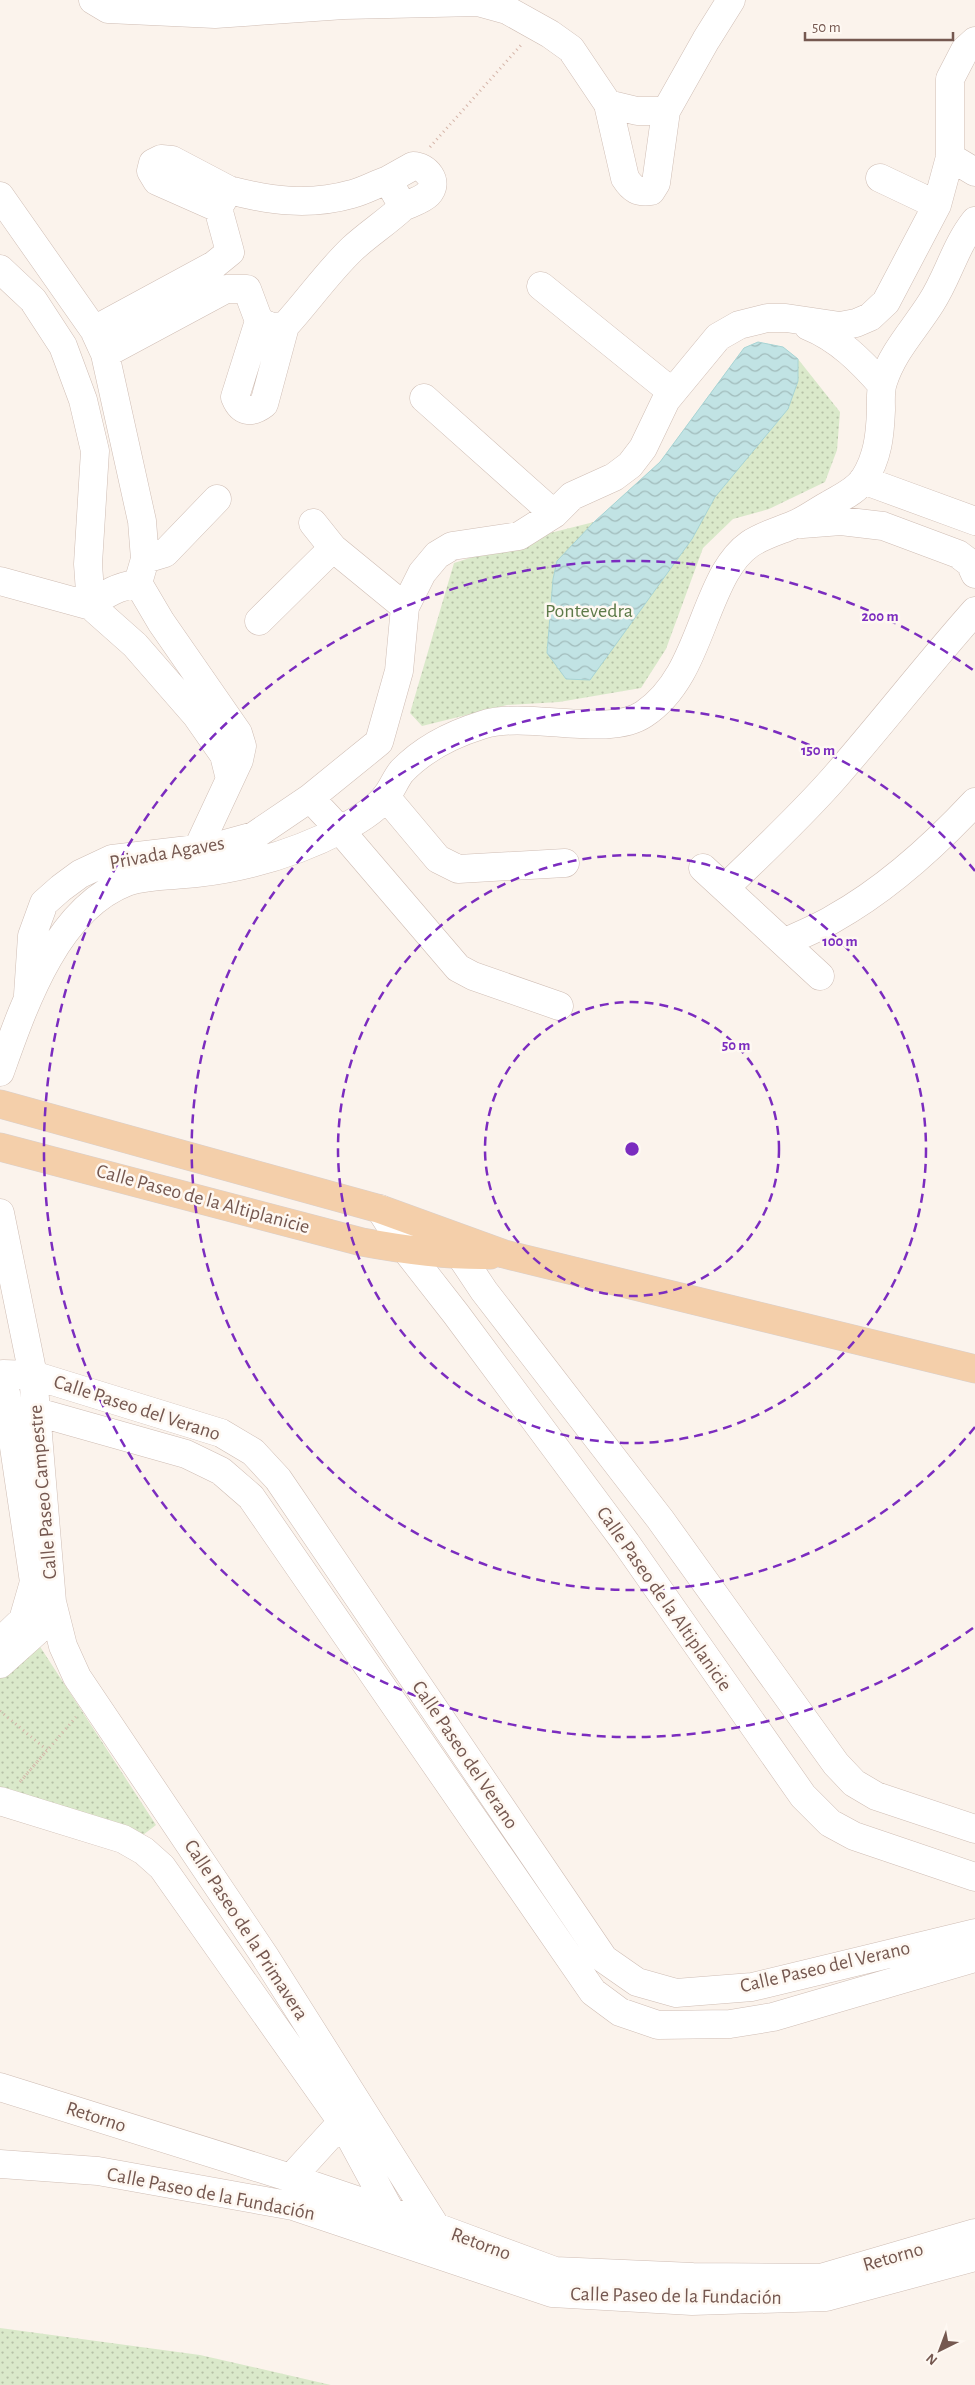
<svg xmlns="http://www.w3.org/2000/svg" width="975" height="2385" font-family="'Alegreya Sans',sans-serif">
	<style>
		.grass { fill: url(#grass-dots) }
		.water { fill: url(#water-waves); stroke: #a8d4d5 }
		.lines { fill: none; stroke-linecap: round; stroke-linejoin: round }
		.minor-casing { stroke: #cfbdb4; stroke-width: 29 }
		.major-casing { stroke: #d8d0ce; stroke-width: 29 }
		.path { stroke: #d4b4a8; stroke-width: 3; stroke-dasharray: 1 4; stroke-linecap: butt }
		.minor { stroke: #fff; stroke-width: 28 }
		.major { stroke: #f4cfaa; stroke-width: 28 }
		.ring { fill: none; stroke: #7b2cbf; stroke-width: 2.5; stroke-dasharray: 9 6 }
		.labels { text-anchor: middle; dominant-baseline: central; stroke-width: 5; stroke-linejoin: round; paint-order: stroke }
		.park-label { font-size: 20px; fill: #5d7a48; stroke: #fef8f2 }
		.street-label { font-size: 20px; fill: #755850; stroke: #fef8f2 }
		.centre { fill: #7b2cbf; stroke: #fef8f2; stroke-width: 2.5 }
		.ring-label { font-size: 15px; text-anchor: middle; font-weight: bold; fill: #7b2cbf; stroke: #fef8f2; stroke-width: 5; stroke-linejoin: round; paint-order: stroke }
	</style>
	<defs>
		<pattern id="grass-dots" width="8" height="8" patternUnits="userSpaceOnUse" patternTransform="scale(1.25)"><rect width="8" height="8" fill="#dae9ca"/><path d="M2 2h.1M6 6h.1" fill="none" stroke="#b5c0a6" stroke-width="1.8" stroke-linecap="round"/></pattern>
		<pattern id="water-waves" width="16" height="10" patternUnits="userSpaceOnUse" patternTransform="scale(1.25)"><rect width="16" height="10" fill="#c1e3e4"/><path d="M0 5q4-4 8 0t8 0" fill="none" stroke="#a1bbbb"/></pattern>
	</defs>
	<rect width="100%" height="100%" fill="#fbf3ec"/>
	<path class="grass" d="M758,342l25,5 15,12 42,53 -3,38 -12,32 -56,27 -36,10 -30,29 -37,101 -25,39 -82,14 -52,3 -85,21 -12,-13 44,-150 88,-28 52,-13 66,-60 84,-114z
		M37,1642l119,183 -13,10 -143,-43v-117z
		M0,2328l200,27 131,30h-331z"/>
	<path class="water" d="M758,342l25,5 15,12v22l-10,28 -73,88 -23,42 -102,141 -24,-1 -19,-26 6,-74 4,-18 37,-39 66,-60 84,-114z"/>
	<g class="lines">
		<g class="minor-casing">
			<path id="minor" d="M93,0l15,9 107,5 129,-9 134,-3 29,8 43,24 21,15 37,55 29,7h29l40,-71 25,-40
				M608,104l17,74c7,11 13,15 26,13l5,-8 10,-72
				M950,157l25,15
				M880,178l57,27
				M388,180l25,-14c13,0 27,16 15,28 -6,6 -17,9 -25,13
				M0,196l94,134 11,24 37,167 3,38
				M218,208l-61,-27 -6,-10 2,-8 8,-4 11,1 57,30
				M0,269l33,31 30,46 20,54 12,51 -7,113 3,42 44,39 61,70 28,40 6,24
				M541,286l131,106
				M259,321l-24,76c6,15 16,17 29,7l21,-78
				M808,326c30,12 53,35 74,59
				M94,330l120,-65 16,-13 -12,-44 11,-18c42,11 81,16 123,4 12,-3 24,-10 36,-14l15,27c-16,15 -35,27 -51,42 -25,24 -44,52 -67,77l-14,1 -12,-6 -12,-32h-21l-121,65
				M424,398l130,116
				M863,480l112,41
				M313,523l20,25 72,59
				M802,524l39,-3 42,5 75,28 12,9 5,11
				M0,581l91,25c15,-14 28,-19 47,-23
				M259,621l74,-73
				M386,797l52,62 20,10 107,-6
				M310,798l30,32 118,138 15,8 86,30
				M195,865l2,-15 42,-90 3,-14 -4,-13 -77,-111 -23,-39 7,-24 20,-6 52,-54
				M703,868l117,108
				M726,887c37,-36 75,-71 109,-110 48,-55 92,-112 140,-166
				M785,942c16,-7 33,-14 48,-23 54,-30 101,-73 142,-117
				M28,995l4,-59 12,-33 17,-15 19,-14 32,-15 102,-12 40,-11 56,-38 69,-56 20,-71 6,-64 17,-34 15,-18 15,-9 67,-10 35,-22 18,-18 42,-19 16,-12 13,-17 23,-48 52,-63 21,-12 28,-7h19l54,8 16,-3 14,-6 16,-15 51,-97 13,-48v-78l15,-29 10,-9
				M0,1072c24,-67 56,-163 127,-190 21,-8 49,-6 71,-9 49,-6 100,-21 144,-44 15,-8 35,-20 45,-34 6,-8 9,-17 15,-24 22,-23 51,-37 80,-46 46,-15 125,14 162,-11 47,-31 55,-95 81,-141 19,-33 35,-35 68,-48 13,-5 24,-14 37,-21 12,-7 26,-13 34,-25 14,-22 16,-44 17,-69 0,-9 -1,-19 2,-28 10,-31 31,-52 48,-79 17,-26 24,-57 44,-82
				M380,1209l26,41 50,64 170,229 177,253 27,27 24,13 121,41
				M0,1213l33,162 19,227 -14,28 -38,34
				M448,1237l36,54 176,228 176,245 18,19 22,13 99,33
				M3,1374l30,1 188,58 32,19 25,27 326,480 33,23 39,11 76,-6 223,-54
				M9,1410l28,2 149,42 35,17 30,26 342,495 27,20 38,13 72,-1 43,-7 202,-59
				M52,1602l11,44 14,31 187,278 172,272 3,7
				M2,1640l21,-20 11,-38 -28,-189
				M0,1801l123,38 21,12 18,16 180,255 53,98
				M0,2087l291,91 145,49 119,44 138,6 128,1 154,-45
				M0,2164l98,7 195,35 259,87 140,8 134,-4 149,-40
				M291,2178l51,-56"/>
		</g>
		<g class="major-casing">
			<path id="major" d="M0,1104l380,105 124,45 471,115
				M0,1147l362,95c43,8 85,14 128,13"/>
		</g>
		<path class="path" d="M430,147l92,-103
			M0,1711l47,39 -28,33
			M20,1782l56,-65"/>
		<use href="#minor" class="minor"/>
		<use href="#major" class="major"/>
	</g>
	<g class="ring">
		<circle cx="632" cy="1149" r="147"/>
		<circle cx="632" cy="1149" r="294"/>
		<path d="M975 1427A441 441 0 1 1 975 871"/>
		<path d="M973 1628A588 588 0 1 1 973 670"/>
	</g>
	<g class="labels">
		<g class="park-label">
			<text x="589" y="611">Pontevedra</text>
		</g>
		<g class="street-label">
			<text transform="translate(167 853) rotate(-10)">Privada Agaves</text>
			<text transform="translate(203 1199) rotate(15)">Calle Paseo de la Altiplanicie</text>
			<text transform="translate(137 1408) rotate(18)">Calle Paseo del Verano</text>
			<text transform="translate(43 1492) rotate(-95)">Calle Paseo Campestre</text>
			<text transform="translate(664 1599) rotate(55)">Calle Paseo de la Altiplanicie</text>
			<text transform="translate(465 1755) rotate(56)">Calle Paseo del Verano</text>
			<text transform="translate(246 1930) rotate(57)">Calle Paseo de la Primavera</text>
			<text transform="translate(825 1967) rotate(-13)">Calle Paseo del Verano</text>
			<text transform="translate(96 2117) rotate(18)">Retorno</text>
			<text transform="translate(211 2194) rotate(11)">Calle Paseo de la Fundación</text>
			<text transform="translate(481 2244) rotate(20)">Retorno</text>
			<text transform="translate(893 2257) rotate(-16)">Retorno</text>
			<text transform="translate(676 2296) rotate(1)">Calle Paseo de la Fundación</text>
		</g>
	</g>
	<circle cx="632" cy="1149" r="8" class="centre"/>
	<g class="ring-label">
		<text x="880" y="621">200 m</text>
		<text x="818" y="755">150 m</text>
		<text x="840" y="946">100 m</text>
		<text x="736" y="1050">50 m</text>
	</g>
	<g transform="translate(940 2350) rotate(222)" stroke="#fef8f2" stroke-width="4" paint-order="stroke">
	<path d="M0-4L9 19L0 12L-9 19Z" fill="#755850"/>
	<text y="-8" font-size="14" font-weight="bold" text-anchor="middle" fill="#755850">N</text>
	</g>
	<path d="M805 32v8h148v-8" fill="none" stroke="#755850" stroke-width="2.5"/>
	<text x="812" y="32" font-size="15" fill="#755850" stroke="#fef8f2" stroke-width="4" paint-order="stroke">50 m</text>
</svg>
